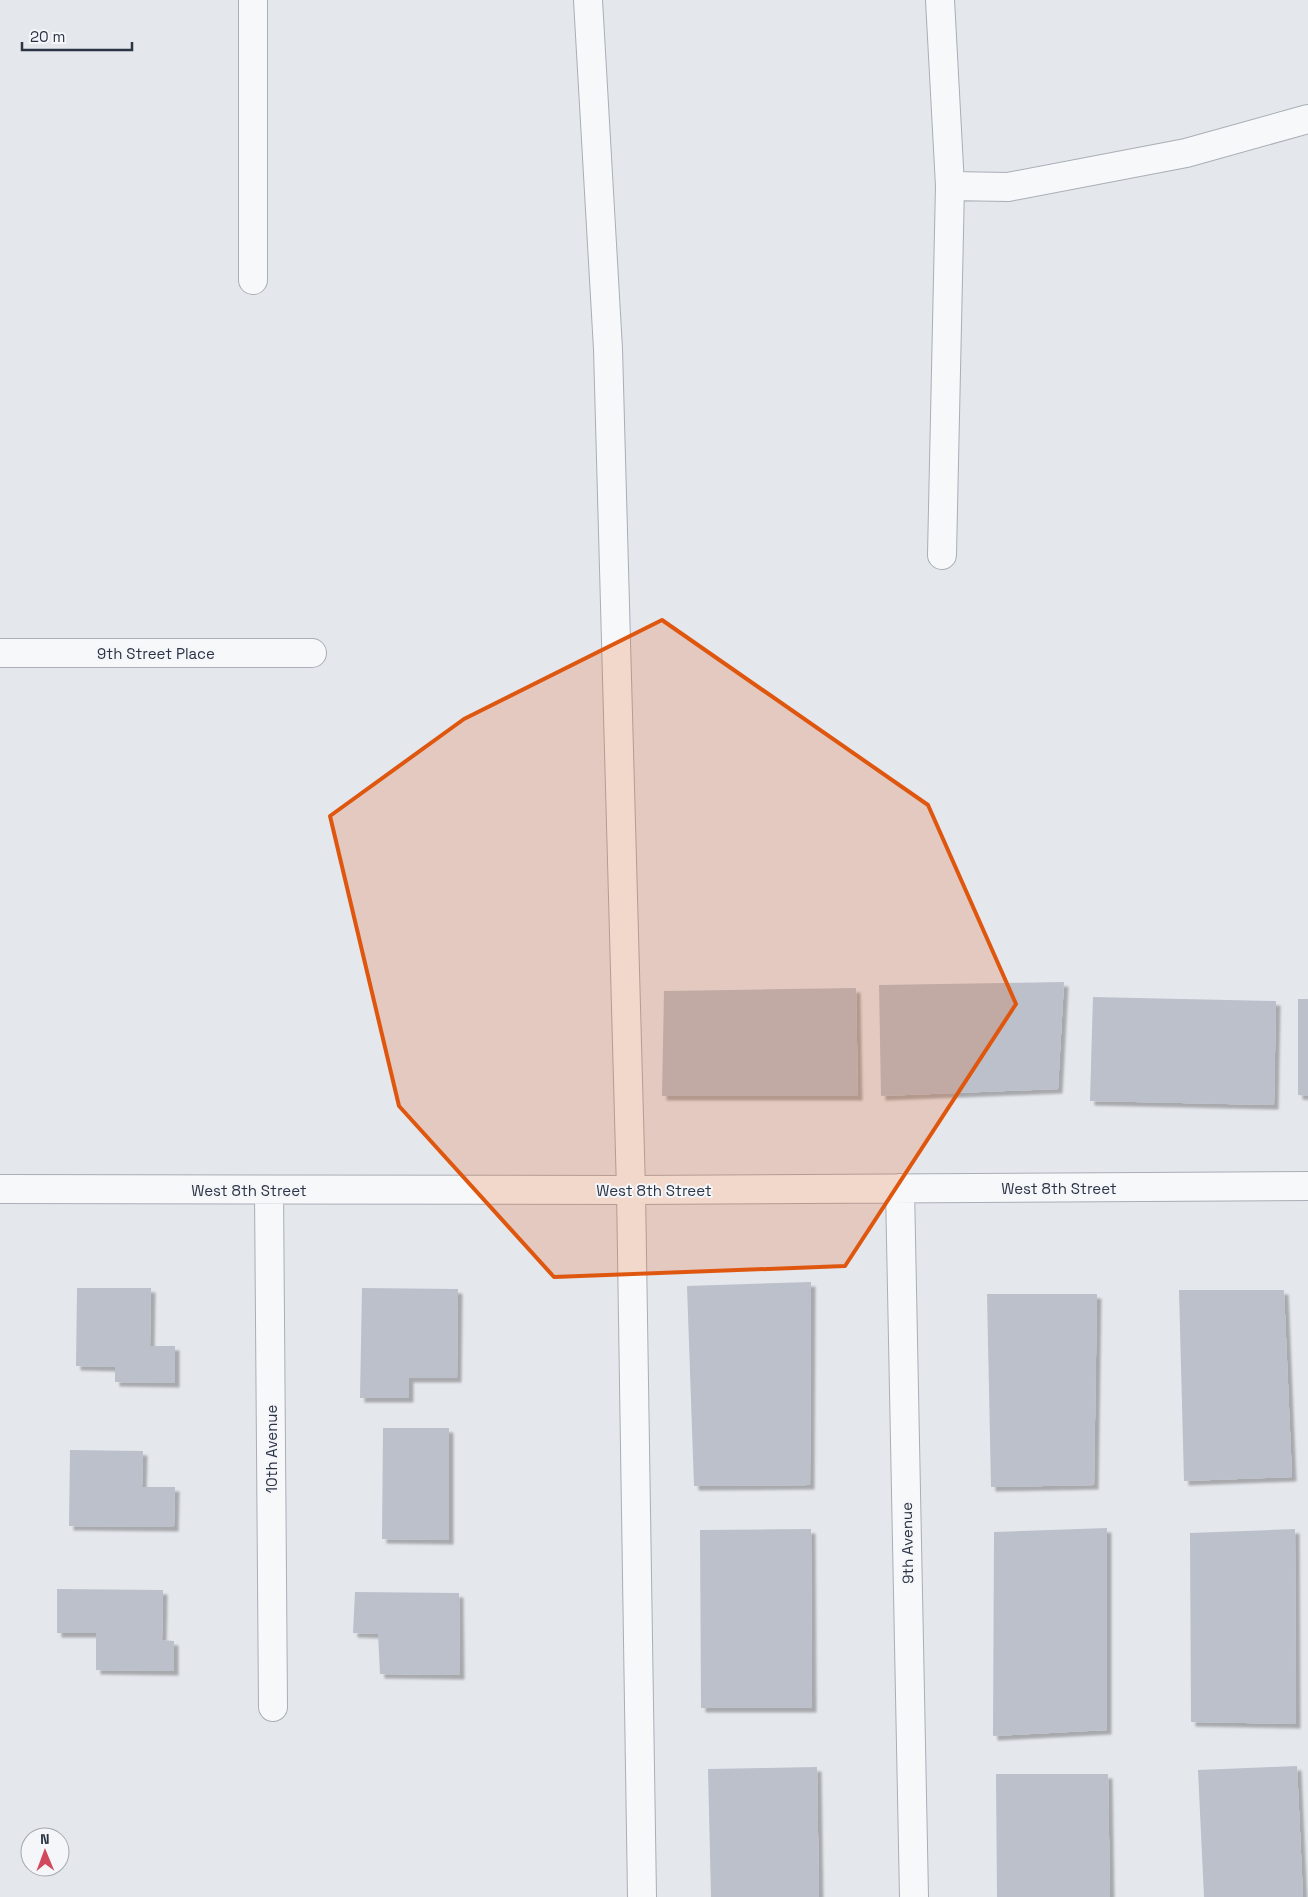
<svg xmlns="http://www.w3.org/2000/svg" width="1308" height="1897" font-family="'Space Grotesk',sans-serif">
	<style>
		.building { fill: #bbc0ca; filter: url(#shadow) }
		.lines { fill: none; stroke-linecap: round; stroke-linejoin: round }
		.minor-casing { stroke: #a9aeb7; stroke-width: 30 }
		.minor { stroke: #f7f8fa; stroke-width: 28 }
		.marked { fill: #df570f; fill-opacity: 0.2; stroke: #df570f; stroke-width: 4; stroke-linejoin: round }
		.labels { text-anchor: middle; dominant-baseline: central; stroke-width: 4; stroke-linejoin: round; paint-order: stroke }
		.street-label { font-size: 15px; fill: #2b3445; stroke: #f4f6f9 }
	</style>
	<defs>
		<filter id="shadow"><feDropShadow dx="4.5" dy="4.5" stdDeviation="1" flood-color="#0004"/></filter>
	</defs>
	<rect width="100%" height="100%" fill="#e4e7ec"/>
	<path class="building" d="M1064,982l-6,107 -177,7 -2,-111z
		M856,988l2,108h-196l2,-105z
		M1093,997l183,4 -2,104 -184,-4z
		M1298,999h10v97l-10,-1z
		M811,1282l-1,203 -116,1 -7,-200z
		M77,1288h74l-1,58h25v37l-60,-1v-15l-39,-1z
		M362,1288l96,1 -1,89h-48v20h-49z
		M1179,1290h105l8,187 -108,4z
		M987,1294h110l-3,191 -103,2z
		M383,1428h66v112l-67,-1z
		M70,1450l73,1 -1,36h33l-1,40 -105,-1z
		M1107,1528v202l-114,6 1,-204z
		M811,1529l1,179h-111l-1,-178z
		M1295,1529l1,195 -105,-2 -1,-189z
		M57,1589l106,1 -1,50 12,1v30l-78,-1v-37h-39z
		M355,1592l104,1 1,82 -80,-1 -2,-40 -25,-1z
		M1297,1766l6,131h-99l-6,-127z
		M817,1767l2,130h-108l-3,-128z
		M996,1774h112l2,123h-113z"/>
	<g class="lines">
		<g class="minor-casing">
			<path id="minor" d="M588,0l20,349 23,841 11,707
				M940,0l10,186 -8,369
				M950,186l58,1 178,-34 122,-34
				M253,280v-280
				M0,653h312
				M900,1188l14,709
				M0,1189l631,1 677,-4
				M269,1190l4,517"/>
		</g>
		<use href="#minor" class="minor"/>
	</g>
	<path class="marked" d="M662,620l266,185 88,199 -171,262 -291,11 -155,-171 -69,-290 134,-97z"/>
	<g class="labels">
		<g class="street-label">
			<text x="156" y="653">9th Street Place</text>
			<text x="1059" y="1188">West 8th Street</text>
			<text x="249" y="1190">West 8th Street</text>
			<text x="654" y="1190">West 8th Street</text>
			<text transform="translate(271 1449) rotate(-90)">10th Avenue</text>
			<text transform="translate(907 1543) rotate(-91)">9th Avenue</text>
		</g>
	</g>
	<g transform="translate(45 1852) rotate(359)"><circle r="24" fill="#f4f6f9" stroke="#a4a8b1"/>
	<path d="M0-4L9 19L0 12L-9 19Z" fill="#d1495b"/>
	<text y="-8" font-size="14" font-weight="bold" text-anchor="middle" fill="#2b3445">N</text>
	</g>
	<path d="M22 42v8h110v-8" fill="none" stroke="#2b3445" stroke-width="2.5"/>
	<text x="30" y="42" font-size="15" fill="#2b3445" stroke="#f4f6f9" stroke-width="4" paint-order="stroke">20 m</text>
</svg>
